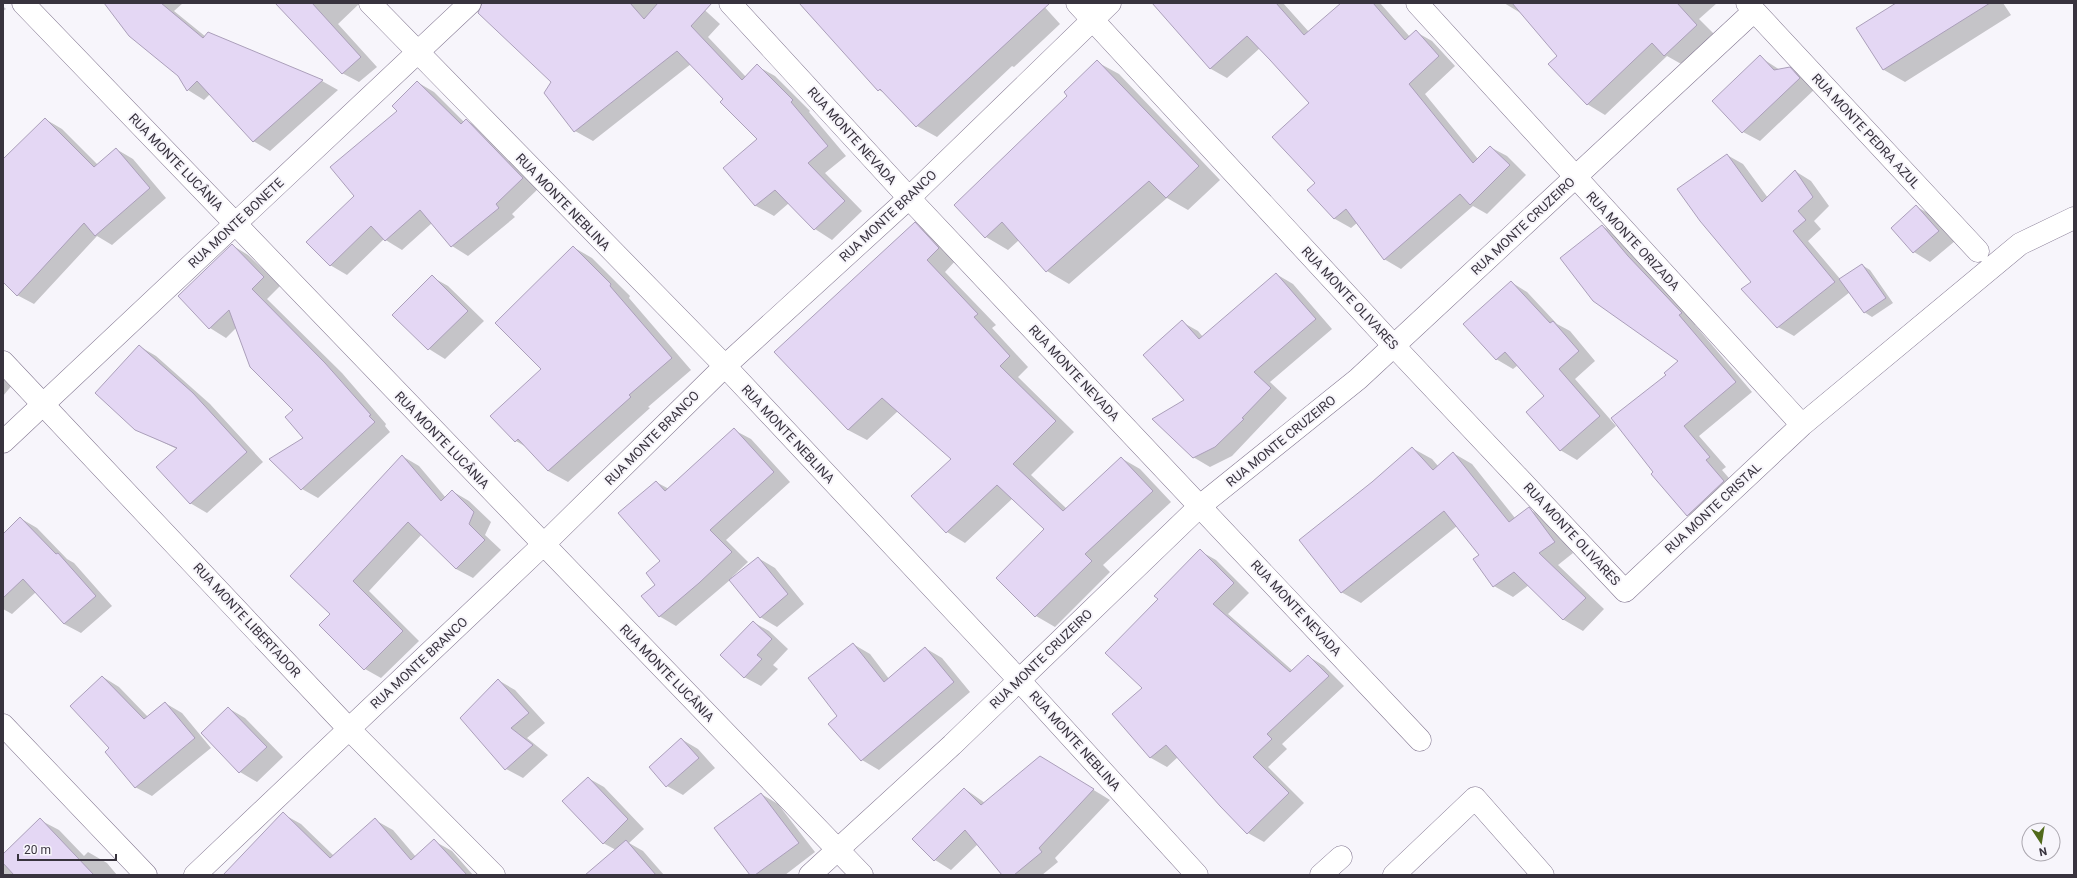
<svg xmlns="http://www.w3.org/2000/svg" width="2077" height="878" font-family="Roboto,sans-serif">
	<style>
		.shadow { fill: #0003 }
		.building { fill: #e4d7f4; stroke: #ab9fba }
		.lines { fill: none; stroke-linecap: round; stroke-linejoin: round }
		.minor-casing { stroke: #837791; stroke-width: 23 }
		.major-casing { stroke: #837791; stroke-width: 23 }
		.minor { stroke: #fff; stroke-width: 22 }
		.major { stroke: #fff; stroke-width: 22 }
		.labels { text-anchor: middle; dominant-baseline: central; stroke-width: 4; stroke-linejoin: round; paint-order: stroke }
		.street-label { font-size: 13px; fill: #38333e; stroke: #f7f5fb }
	</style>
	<rect width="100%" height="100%" fill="#f7f5fb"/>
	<path class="shadow" d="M105,3h78l-9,8 32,26 116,44 16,9 -68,61 -17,-10 -43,-47 -6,6 -16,-10 -9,-15z
		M276,3h84l-22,21 39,43 -18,15 -17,-9z
		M489,3h208l23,21 -12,13 38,40 11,-11 18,10 35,35 -1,1 37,44 -21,17 37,38 -30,29 -17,-11 -26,-26 -15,13 -18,-10 -32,-38 35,-29 -68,-75 -98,77 -18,-10 -22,-49z
		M811,3h230l19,21 -46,43 -2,-1 -75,71 -20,-11 -29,-31 -9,-5z
		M1153,3h130l26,29 34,-29h37l30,34 6,-5 16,9 23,25 -30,28 53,65 12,-12 17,9 19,19 -39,39 -14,-8 -72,63 -17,-10 -27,-36 -6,5 -16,-9 -27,-29 8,-7 -6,-80 -50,-55 -33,30 -16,-9z
		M1504,3h213l-18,16 16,16 -32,30 -16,-9 -62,59 -18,-11 -29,-48 -34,-41z
		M1898,3h105l8,12 -106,67 -21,-12 -27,-41z
		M3,6l3,3 -3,2z
		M1760,57l20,13 9,-2 17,10 10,10 -56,53 -17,-9z
		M1097,62l22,12 101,106 -32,30 -21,-12 -98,86 -22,-13 -28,-31 -11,10 -22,-13 83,-141z
		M417,82l17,10 30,30 2,-2 17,10 56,58 -27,26 3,3 -47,39 -16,-10 -20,-23 -30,27 -18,-11 -37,36 -17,-10 26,-69 43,-85z
		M45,119l17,10 36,36 18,-16 17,10 33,39 -54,47 -15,-9 -63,68 -17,-9 -14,-14v-120z
		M1727,155l16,9 25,34 27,-27 16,10 18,25 -15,15 7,8 -13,12 33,39 21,-15 8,5 23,33 -21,14 -8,-5 -14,-20 -56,44 -16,-9 -26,-45z
		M1917,207l16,9 22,25 -25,21 -16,-10z
		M915,224l19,10 23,25 -12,13 51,53 -4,3 36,39 -10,10 56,55 -43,43 36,34 54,-51 19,11 31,33 -68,63 7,7 -55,55 -19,-11 10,-87 -33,-31 -48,45 -18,-11 6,-73 -55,-48 -31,29 -19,-10z
		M1602,226l17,9 79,87 -3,3 57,67 -53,44 27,31 -4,3 18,21 -36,33 -16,-9 -34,-43 14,-97 12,-14z
		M232,245l16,10 32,31 -13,13 75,74 44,51 -1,2 5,6 -72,66 -16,-9 3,-51 -10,-28 -58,-83 -11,11 -16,-10 -31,-32z
		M573,247l19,11 38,38 -1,2 62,72 -43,37 2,1 -82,74 -20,-11 -20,-23 -12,-7 26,-72z
		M1276,274l17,10 39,45 -62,53 17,16 -55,58 -22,11 -17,-10 -7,-57 -4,-78 16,9 5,6z
		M432,277l16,9 36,35 -39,38 -16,-10 -35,-34z
		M1511,282l16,10 30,32 13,7 25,30 -20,18 41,47 -39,34 -17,-10 -15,-54 -27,-31 -5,4 -17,-10z
		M139,346l17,10 54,48 53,58 -56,51 -17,-10 -13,-54 -42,-20z
		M3,374l10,10 -10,12z
		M734,430l17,9 39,43 -64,58 22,22 -16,15 1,2 25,-21 17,10 29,36 -27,23 -17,-10 -30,-37 -54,46 -17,-10 -3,-31 6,-24 -6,-79 13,7z
		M1412,448l20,11 6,7 15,-13 19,11 43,54 14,-9 19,11 25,33 -15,12 46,44 -21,22 -19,-11 -35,-35 -16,12 -19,-11 -14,-31 -23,-29 -96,77 -20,-11 31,-109z
		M402,456l17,10 27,32 6,-7 17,10 22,21 -6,13 16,15 -28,28 -17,-9 -34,-35 -53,57 50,50 -38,37 -16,-9 -33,-55z
		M20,518l17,10 30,31 7,4 38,43 -31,27 -17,-9 -28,-32 -24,22 -9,-5v-74z
		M1200,551l16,9 33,33 -21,21 65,57 15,-15 16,10 20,20 -62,58 5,5 -19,18 36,36 -40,39 -16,-9 -70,-76 -11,10 -16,-9 -38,-44 30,-26 16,-89z
		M753,622l16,9 19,18 -15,16 5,4 -17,17 -17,-9z
		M853,644l17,10 19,25 36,-31 17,10 28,34 -91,78 -17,-10 -23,-44z
		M103,677l16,10 29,30 17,-14 17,10 29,35 -59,48 -17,-9 -25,-39z
		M498,680l17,10 30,33 -18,15 21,17 -25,23 -17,-9z
		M228,708l17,10 38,39 -26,25 -17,-10 -38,-39z
		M681,739l17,10 17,19 -32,27 -16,-9z
		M1056,767l54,33 -55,58 3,4 -16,13h-39l-25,-31 -27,26 -16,-10 -21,-21 51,-50 20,14z
		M588,778l16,9 40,42 -15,14 14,8 21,24h-77l29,-25 -13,-7z
		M761,794l17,10 37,48 -30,23h-34z
		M283,814l18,10 33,32 41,-36 18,10 23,27 18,-16 18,10 21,24h-249z
		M40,820l19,10 25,26 4,-4 19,11 10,12h-114v-20z"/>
	<path class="building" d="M104,3h57l42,35 5,-6 115,48 -70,62 -56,-61 -10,10 -9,-15 -49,-40z
		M275,3h37l49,54 -19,17z
		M482,3h148l14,16 14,-16h54l-21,23 51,54 15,-16 36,36 -2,2 37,44 -20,17 37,38 -31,29 -39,-40 -20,16 -32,-38 34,-29 -37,-37 3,-3 -46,-48 -103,81 -30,-39 7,-11 -73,-69z
		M799,3h251l-134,124 -36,-38 -2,2z
		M1152,3h124l28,32 37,-32h32l32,37 11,-10 23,26 -30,28 64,79 17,-17 20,19 -40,40 -10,-11 -76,66 -38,-51 -12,10 -27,-29 8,-7 -43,-46 37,-34 -39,-43 -23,-24 -37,33z
		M1512,3h165l20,22 -33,31 -12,-13 -65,62 -39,-41 9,-8z
		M1896,3h94l-107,67 -27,-42z
		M1760,55l14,15 16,-3 10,11 -58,55 -30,-32z
		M1097,60l102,106 -33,32 -17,-17 -103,91 -44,-50 -17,16 -31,-33 113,-109 -3,-4z
		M417,81l44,43 5,-5 57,59 -27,26 3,4 -48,39 -31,-37 -35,31 -14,-15 -41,40 -24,-24 48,-46 -24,-29 67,-56 -5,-5z
		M45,118l49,49 22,-19 34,40 -55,48 -11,-13 -67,73 -14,-14v-123z
		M1727,154l35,48 33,-32 18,27 -15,14 8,9 -13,11 42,51 -58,46 -36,-39 10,-7 -51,-61 -23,-32z
		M1916,205l23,26 -26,22 -22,-25z
		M915,222l24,26 -12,12 51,54 -4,3 36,39 -10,10 56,55 -43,43 50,47 58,-54 32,34 -68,63 7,7 -57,56 -39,-39 48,-49 -47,-44 -51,48 -35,-37 40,-37 -69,-61 -34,32 -74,-78z
		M1602,225l26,31 54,57 -3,2 57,67 -52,44 26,31 -4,3 18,21 -37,35 -36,-42 2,-2 -42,-54 55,-43 -2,-2 14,-12 -85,-60 -33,-43z
		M232,244l32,33 -12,12 73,74 46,52 -2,1 6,6 -74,68 -32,-31 34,-21 -18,-21 8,-7 -43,-43 -21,-57 -20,19 -31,-33z
		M573,246l38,38 -1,2 62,72 -43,37 2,2 -83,74 -30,-32 -3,3 -25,-26 51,-47 -46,-46z
		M1862,264l24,34 -22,15 -25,-34z
		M1276,273l40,46 -62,53 17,16 -29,30 2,1 -29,28 -22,11 -41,-39 32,-19 -41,-45 39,-35 17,19z
		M432,275l36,36 -40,39 -36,-35z
		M1511,281l39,42 3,-2 26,30 -20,18 41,47 -40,35 -34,-39 18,-16 -39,-44 -9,8 -33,-36z
		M139,345l54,48 54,59 -57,52 -34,-37 21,-19 -42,-18 -40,-37z
		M734,428l40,44 -64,58 22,22 -33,31 -40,34 -18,-21 14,-11 -9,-12 14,-12 -42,-48 38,-32 9,10z
		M1412,447l21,23 20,-18 56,70 20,-15 26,35 -16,11 47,45 -23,22 -49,-48 -21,15 -20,-28 6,-4 -35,-44 -103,82 -42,-53 73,-58z
		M402,455l39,46 11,-11 22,22 -5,12 16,16 -29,29 -48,-47 -55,59 50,50 -39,39 -45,-45 11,-11 -40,-38z
		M20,517l36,37 2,-1 38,43 -32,28 -41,-45 -20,19v-64z
		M1200,549l34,34 -21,21 77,68 18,-17 21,21 -62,58 5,5 -19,18 36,36 -42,41 -27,-28 -54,-61 -16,13 -38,-44 30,-26 -37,-35 53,-54 -4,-3z
		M758,557l30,37 -28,24 -31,-38z
		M753,621l19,18 -15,16 5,4 -18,19 -24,-23z
		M853,643l31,39 41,-35 29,35 -93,79 -33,-37 9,-8 -29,-38z
		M102,676l42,43 21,-17 30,36 -60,50 -30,-36 4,-4 -39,-42z
		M498,679l31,34 -18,15 22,17 -28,25 -45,-52z
		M228,707l39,40 -28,26 -38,-40z
		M681,738l18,20 -33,29 -17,-20z
		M1040,756l54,33 -55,59 3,4 -28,23h-12l-37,-45 -31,31 -22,-22 52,-51 17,17z
		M588,777l40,42 -25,25 -41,-43z
		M761,793l38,50 -44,32h-5l-36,-47z
		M283,812l47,46 45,-40 36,42 23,-21 33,36h-244z
		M40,818l54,57h-80l-11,-12v-9z
		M626,840l30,35h-71z"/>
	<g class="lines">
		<g class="minor-casing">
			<path id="minor" d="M23,3l839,872
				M370,3l355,363 294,314 178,195
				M730,3l179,195 511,542
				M1077,3l317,343 231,245 177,-166 218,-181 54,-26
				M1417,3l385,422
				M1747,3l231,248
				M3,362l346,367 145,146
				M3,725l143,150
				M195,875l348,-330 182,-179 184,-168 201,-195
				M810,875l142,-130 248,-239 158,-127 396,-368
				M1321,875l20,-18
				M1394,875l81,-77 68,77"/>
		</g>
		<g class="major-casing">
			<path id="major" d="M3,442l467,-439"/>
		</g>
		<use href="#minor" class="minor"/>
		<use href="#major" class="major"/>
	</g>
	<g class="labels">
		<g class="street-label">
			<text transform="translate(1866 131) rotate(47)">RUA MONTE PEDRA AZUL</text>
			<text transform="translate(852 136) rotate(48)">RUA MONTE NEVADA</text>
			<text transform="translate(176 162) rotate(46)">RUA MONTE LUCÂNIA</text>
			<text transform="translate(563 202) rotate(46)">RUA MONTE NEBLINA</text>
			<text transform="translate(888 216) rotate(-43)">RUA MONTE BRANCO</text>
			<text transform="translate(236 223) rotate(-43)">RUA MONTE BONETE</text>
			<text transform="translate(1523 226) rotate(-43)">RUA MONTE CRUZEIRO</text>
			<text transform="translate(1633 241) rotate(47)">RUA MONTE ORIZADA</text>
			<text transform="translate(1350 298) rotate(47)">RUA MONTE OLIVARES</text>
			<text transform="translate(1074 373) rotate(47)">RUA MONTE NEVADA</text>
			<text transform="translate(788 434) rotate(47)">RUA MONTE NEBLINA</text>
			<text transform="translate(652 438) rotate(-45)">RUA MONTE BRANCO</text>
			<text transform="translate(442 440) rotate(46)">RUA MONTE LUCÂNIA</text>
			<text transform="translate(1281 441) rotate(-39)">RUA MONTE CRUZEIRO</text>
			<text transform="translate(1713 508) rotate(-43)">RUA MONTE CRISTAL</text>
			<text transform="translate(1572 534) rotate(47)">RUA MONTE OLIVARES</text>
			<text transform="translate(1296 608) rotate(47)">RUA MONTE NEVADA</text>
			<text transform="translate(247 620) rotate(47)">RUA MONTE LIBERTADOR</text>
			<text transform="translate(1041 659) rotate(-44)">RUA MONTE CRUZEIRO</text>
			<text transform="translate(419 663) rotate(-43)">RUA MONTE BRANCO</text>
			<text transform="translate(667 673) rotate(46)">RUA MONTE LUCÂNIA</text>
			<text transform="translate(1075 741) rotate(48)">RUA MONTE NEBLINA</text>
		</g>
	</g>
	<rect width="2077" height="878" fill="none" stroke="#38333e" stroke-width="8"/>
	<g transform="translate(2041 842) rotate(168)"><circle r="19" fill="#f7f5fb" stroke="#aba7af"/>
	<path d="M0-3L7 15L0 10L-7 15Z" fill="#516a1b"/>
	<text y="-6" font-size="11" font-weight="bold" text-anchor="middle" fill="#38333e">N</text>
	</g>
	<path d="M18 854v6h98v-6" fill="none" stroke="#38333e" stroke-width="2"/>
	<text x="24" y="854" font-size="12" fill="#38333e" stroke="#f7f5fb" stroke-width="3" paint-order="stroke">20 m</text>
</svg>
